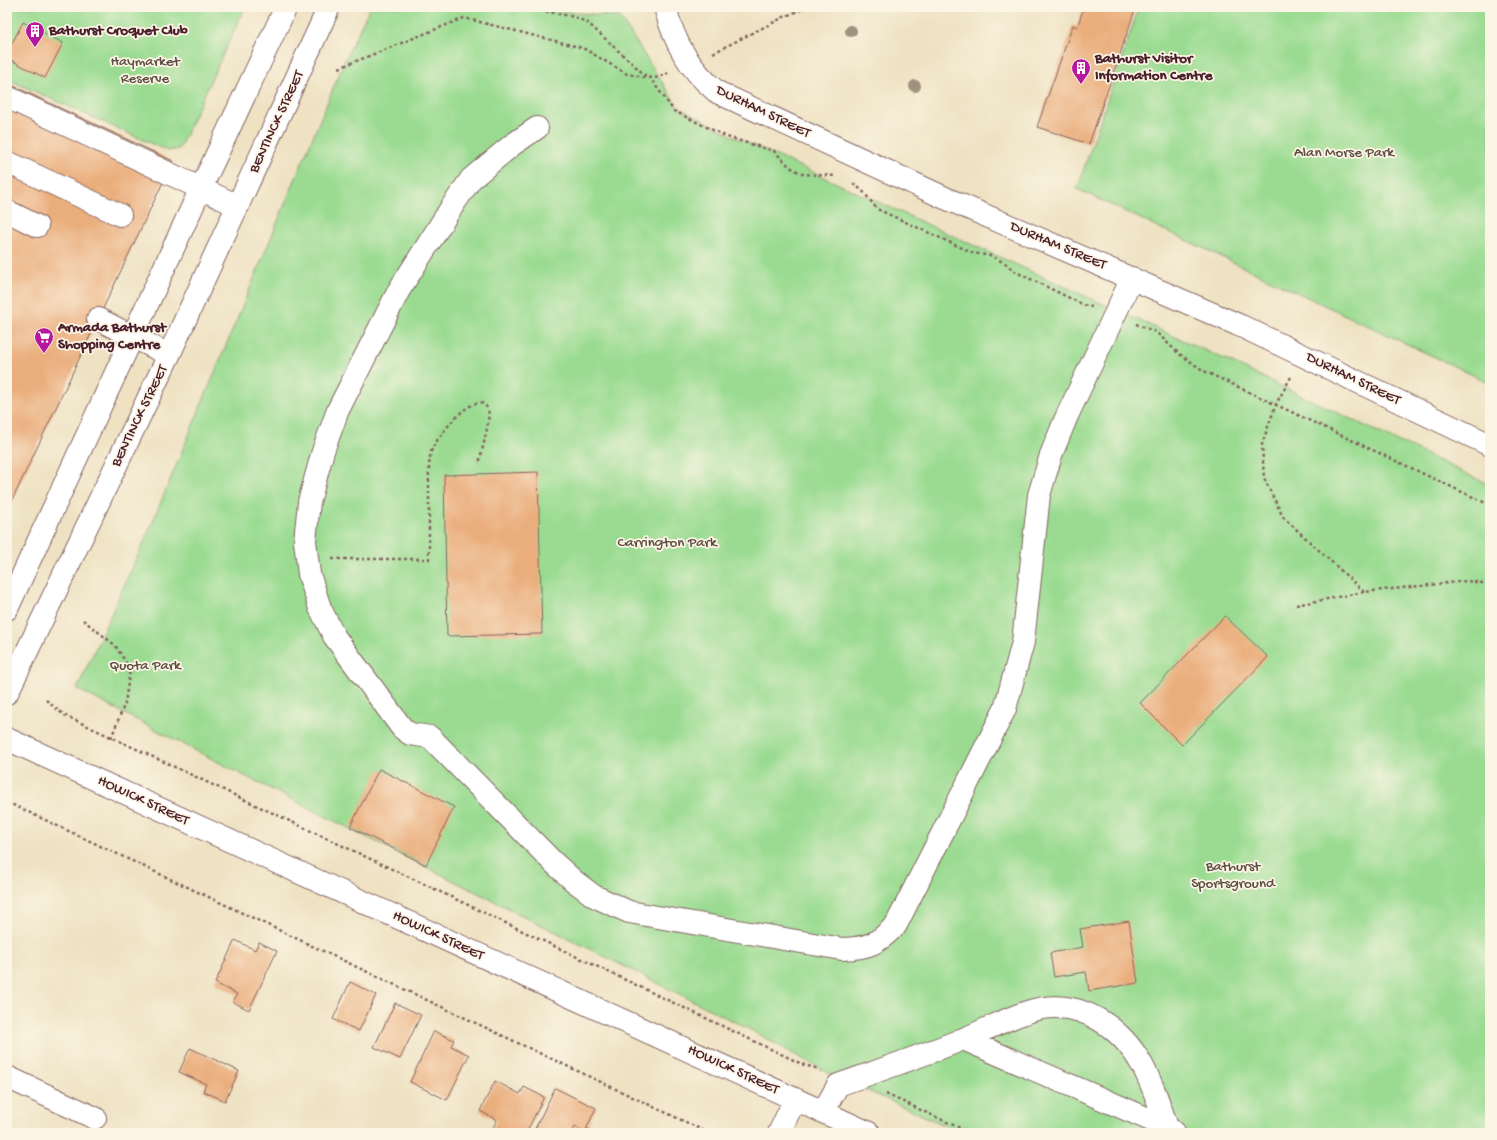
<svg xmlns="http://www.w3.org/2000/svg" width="1497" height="1140" font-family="'Gochi Hand',sans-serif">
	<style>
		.green { fill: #9adb91; stroke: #727d5e }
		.building { fill: #eaad7b }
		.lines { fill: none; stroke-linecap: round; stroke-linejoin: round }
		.minor-casing { stroke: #836360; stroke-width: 24 }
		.major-casing { stroke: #836360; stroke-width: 24 }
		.path { stroke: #836360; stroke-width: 2.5; stroke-dasharray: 3 3; stroke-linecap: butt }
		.minor { stroke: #fff; stroke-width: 22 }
		.major { stroke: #fff; stroke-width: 22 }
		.tree { fill: #9f917d }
		.labels { text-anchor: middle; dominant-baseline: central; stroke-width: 3.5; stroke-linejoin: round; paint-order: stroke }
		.poi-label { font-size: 15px; font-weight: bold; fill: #4a1f2b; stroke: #fcf5e5; text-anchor: start }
		.park-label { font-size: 15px; fill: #5e4e44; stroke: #fcf5e5 }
		.street-label { font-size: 15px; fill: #4a1f2b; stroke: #fcf5e5 }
	</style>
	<rect width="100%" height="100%" fill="#fcf5e5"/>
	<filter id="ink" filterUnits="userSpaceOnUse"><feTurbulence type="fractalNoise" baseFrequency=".025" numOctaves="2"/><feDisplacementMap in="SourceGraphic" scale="8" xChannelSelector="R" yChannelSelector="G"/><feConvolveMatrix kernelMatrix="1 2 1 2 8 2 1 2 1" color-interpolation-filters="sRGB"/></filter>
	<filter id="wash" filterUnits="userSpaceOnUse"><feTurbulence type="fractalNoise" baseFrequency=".012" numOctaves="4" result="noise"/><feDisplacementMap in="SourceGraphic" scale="16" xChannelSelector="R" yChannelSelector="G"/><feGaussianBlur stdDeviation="0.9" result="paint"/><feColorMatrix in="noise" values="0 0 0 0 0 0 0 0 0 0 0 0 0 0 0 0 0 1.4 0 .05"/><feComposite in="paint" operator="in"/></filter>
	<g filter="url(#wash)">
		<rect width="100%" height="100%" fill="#eee2c2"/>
		<path class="green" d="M7,7h238l-66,142 -11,2 -161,-72z
			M370,7h146l104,10 58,90 57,30 489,222 266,126v648h-528l-132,-59 -83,-46 -506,-254 -164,-85 71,-156 197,-473z
			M1139,7h351v376l-413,-194z"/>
		<g id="blocks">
			<path class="building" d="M1084,7h52l-47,137 -52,-17 36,-102 4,2z
				M23,22l40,21 -18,35 -38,-20v-5z
				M7,83l166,78 -166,350z
				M538,472l4,162 -95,2 -3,-161z
				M1225,616l43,41 -86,88 -42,-42z
				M379,769l75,38 -28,58 -76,-38z
				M1129,921l9,62 -49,8 -3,-19 -32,5 -4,-24 33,-6 -3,-18z
				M235,940l20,10 4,-8 18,9 -28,59 -16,-8 4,-8 -22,-11z
				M350,982l26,13 -17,36 -26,-12z
				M395,1003l26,12 -21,44 -26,-12z
				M434,1031l20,9 -3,6 18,9 -22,45 -37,-18z
				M190,1048l49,23 -14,30 -22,-10 3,-7 -27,-12z
				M495,1081l25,13 4,-7 20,10 -18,36 -35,-1 6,-12 -17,-9z
				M555,1088l41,20 -11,24 -10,-5 -3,6h-39z
				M588,1129l9,4h-11z"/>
		</g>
	</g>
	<g filter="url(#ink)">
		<use href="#blocks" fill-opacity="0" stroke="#836360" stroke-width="1"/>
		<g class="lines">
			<g class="minor-casing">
				<path id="minor" d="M665,7c9,35 24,62 52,85l228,106 296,128 249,119
					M7,97l231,109
					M537,128l-25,17 -41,34 -18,26 -54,85 -61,120 -15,41 -14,51 -4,39 4,33 11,34 14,28 68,92 8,6 20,3 123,125 21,19 20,15 35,16 213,37c27,-1 35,-5 54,-24l109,-216 18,-67 16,-147 12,-40 15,-37 66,-140
					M7,162l113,53
					M7,211l30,15
					M98,319l71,36
					M7,739l862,394
					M963,1039l204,88 7,5
					M7,1077l88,41
					M823,1112l15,-27c42,-15 84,-29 125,-46 24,-9 55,-27 80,-31 42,-6 79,21 99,57 11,20 18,41 25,62
					M779,1133l16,-34"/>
			</g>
			<g class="major-casing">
				<path id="major" d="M7,609l194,-421 85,-181
					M7,693l162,-338 160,-348"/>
			</g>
			<path class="path" d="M522,7l53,10 13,6 58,53c8,4 15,1 22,-3
				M713,53l73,-37 22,-9
				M339,68l125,-50 119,30 44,26 23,4 24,33 53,26 47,14 16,16 12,7 34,2
				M853,184l9,6 15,19 96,44 18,3 14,7 9,8 70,34 8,2
				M1136,324l20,8 22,21 26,18 286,134
				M1291,377l-15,27 -14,40 2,34 19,39 81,75
				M332,559h97c0,-22 0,-45 0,-67 0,-13 -1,-27 2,-40 3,-12 47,-69 57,-42 3,9 -7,43 -9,54
				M1296,605l68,-13 103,-11 23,3
				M83,620l32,25 15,24 -5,34 -14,35
				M46,700l18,15 362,170 378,180 15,4
				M7,802l702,331
				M886,1094l85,39"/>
			<use href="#minor" class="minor"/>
			<use href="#major" class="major"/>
		</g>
		<g class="tree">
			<circle cx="851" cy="31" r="6"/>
			<circle cx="915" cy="86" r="6"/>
		</g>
	</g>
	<defs>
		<g id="building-pin" transform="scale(1)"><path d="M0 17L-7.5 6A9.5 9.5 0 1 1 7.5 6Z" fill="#b5179e" stroke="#fcf5e5"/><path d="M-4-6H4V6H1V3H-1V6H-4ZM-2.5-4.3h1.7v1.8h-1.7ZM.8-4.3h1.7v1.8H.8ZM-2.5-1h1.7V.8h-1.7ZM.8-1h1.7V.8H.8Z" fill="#fff"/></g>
		<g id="supermarket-pin" transform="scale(1)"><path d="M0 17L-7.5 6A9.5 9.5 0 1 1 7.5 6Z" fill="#b5179e" stroke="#fcf5e5"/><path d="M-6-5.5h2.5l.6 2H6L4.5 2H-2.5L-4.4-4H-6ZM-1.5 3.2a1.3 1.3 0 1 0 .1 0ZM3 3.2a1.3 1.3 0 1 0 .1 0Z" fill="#fff"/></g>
	</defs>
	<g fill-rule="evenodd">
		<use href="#building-pin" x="35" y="31"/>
		<use href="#building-pin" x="1081" y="68"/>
		<use href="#supermarket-pin" x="44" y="337"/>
	</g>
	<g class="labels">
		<g class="poi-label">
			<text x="49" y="31">Bathurst Croquet Club</text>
			<text x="1095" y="59">Bathurst Visitor<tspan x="1095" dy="17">Information Centre</tspan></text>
			<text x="58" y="328">Armada Bathurst<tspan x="58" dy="17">Shopping Centre</tspan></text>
		</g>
		<g class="park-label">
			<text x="145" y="62">Haymarket<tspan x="145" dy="17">Reserve</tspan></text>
			<text x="1344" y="153">Alan Morse Park</text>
			<text x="667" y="543">Carrington Park</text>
			<text x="145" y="666">Quota Park</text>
			<text x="1233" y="867">Bathurst<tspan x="1233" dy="17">Sportsground</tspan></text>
		</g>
		<g class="street-label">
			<text transform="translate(763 112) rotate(26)">DURHAM STREET</text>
			<text transform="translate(277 122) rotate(-65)">BENTINCK STREET</text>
			<text transform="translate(1058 246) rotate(23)">DURHAM STREET</text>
			<text transform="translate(1353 379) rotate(26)">DURHAM STREET</text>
			<text transform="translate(140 416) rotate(-64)">BENTINCK STREET</text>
			<text transform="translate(143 801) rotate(25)">HOWICK STREET</text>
			<text transform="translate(438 936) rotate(25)">HOWICK STREET</text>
			<text transform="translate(733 1070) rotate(25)">HOWICK STREET</text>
		</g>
	</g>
	<rect width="1497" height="1140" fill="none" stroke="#fcf5e5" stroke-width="24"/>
</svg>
